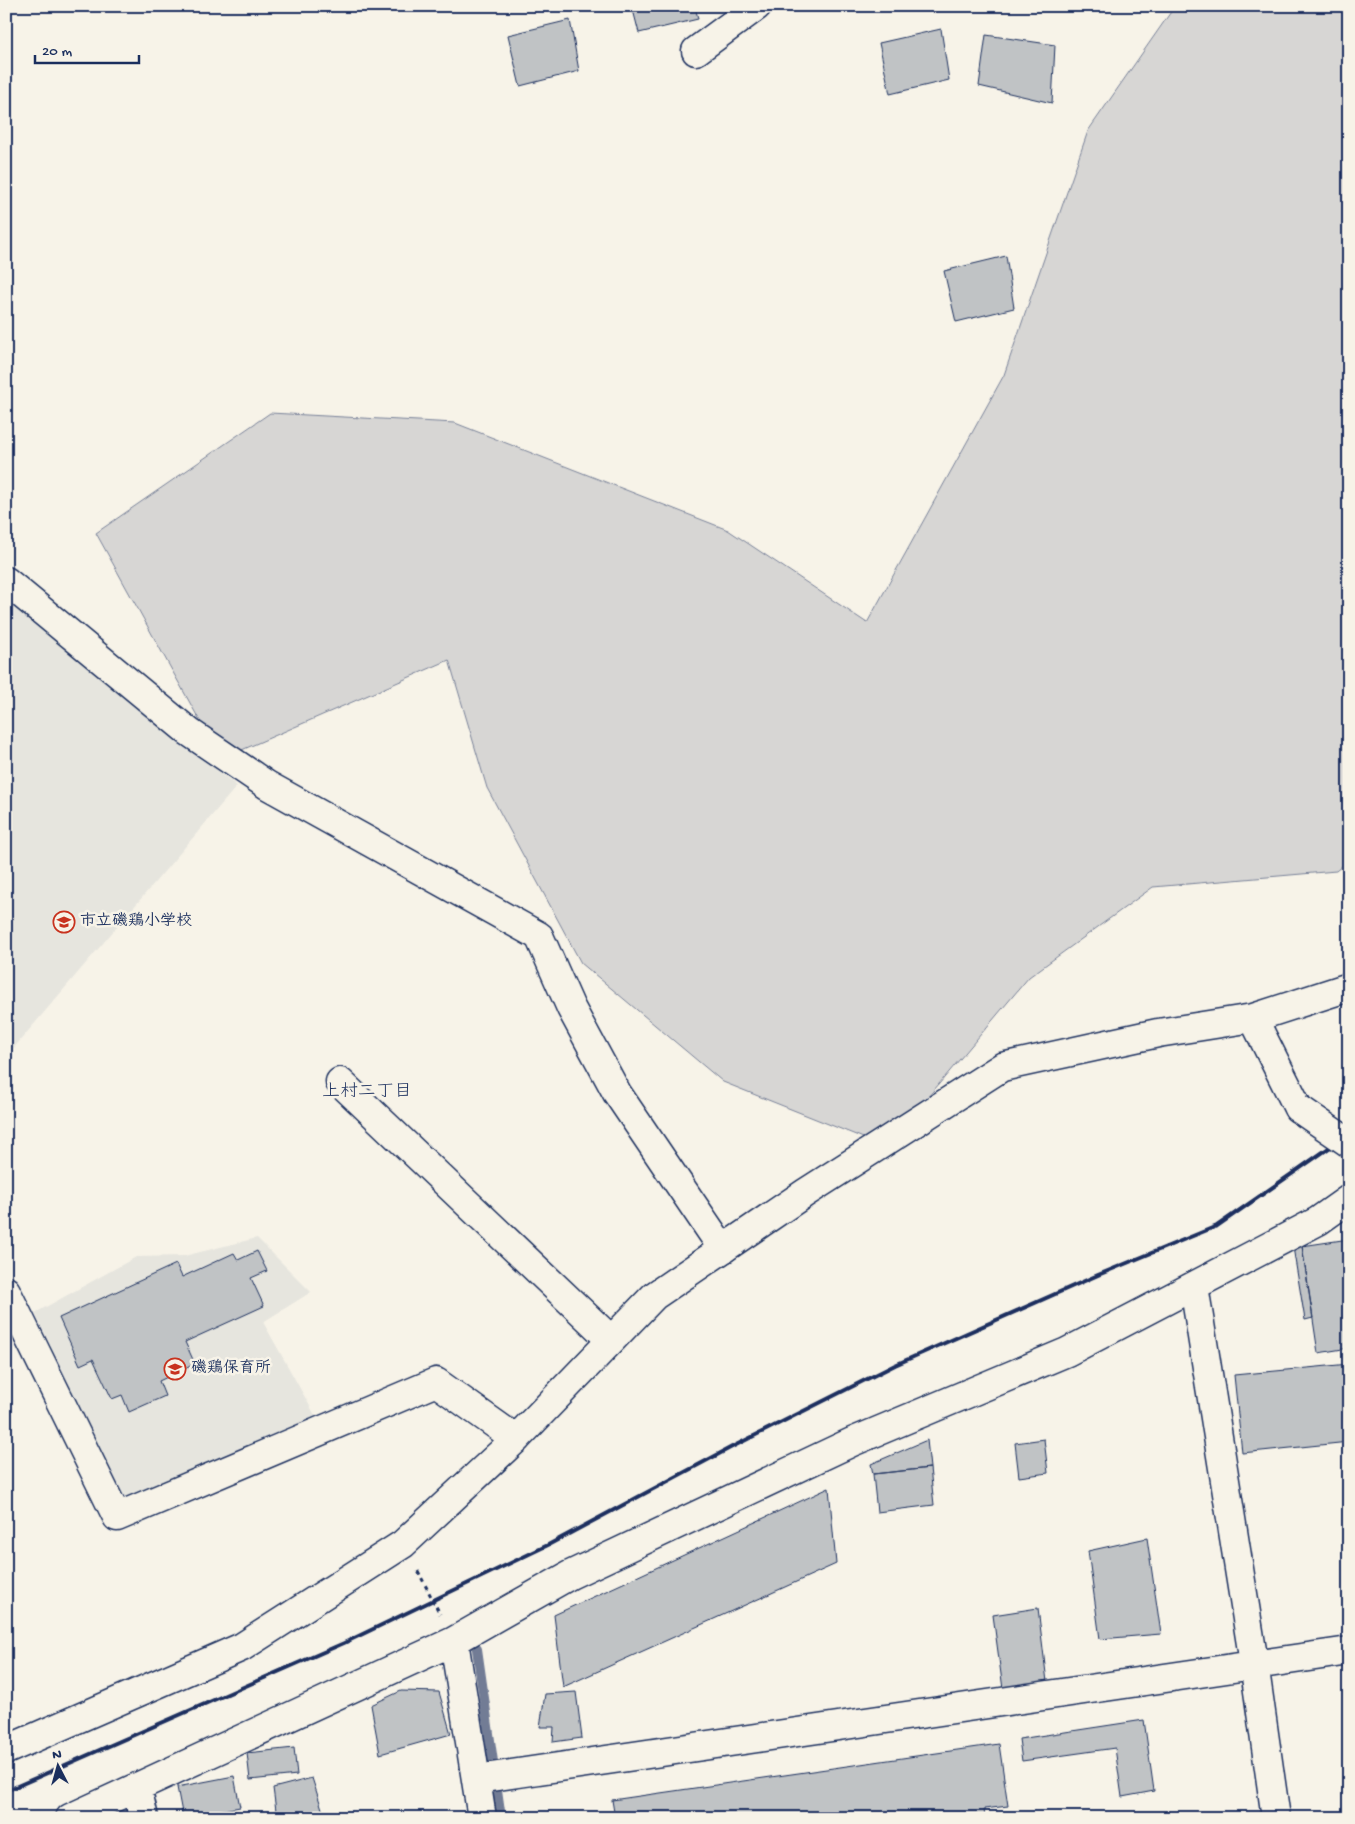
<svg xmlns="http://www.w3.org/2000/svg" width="1355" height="1824" font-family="'Gochi Hand','Klee One',sans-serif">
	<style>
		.built { fill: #e6e5de }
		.green { fill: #d7d6d4; stroke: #798299 }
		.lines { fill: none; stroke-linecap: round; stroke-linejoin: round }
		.stream { stroke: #727c95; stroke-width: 10 }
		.building { fill: #c0c3c5; stroke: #1b2f5e }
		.minor-casing { stroke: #1b2f5e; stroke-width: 31 }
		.tertiary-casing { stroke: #1b2f5e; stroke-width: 31 }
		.path { stroke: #1b2f5e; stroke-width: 3; stroke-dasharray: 4 4; stroke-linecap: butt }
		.minor { stroke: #f7f3e8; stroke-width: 28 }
		.tertiary { stroke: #f7f3e8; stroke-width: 28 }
		.rail { stroke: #1b2f5e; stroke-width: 4 }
		.tertiary-bridge-casing { stroke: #1b2f5e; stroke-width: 31; stroke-linecap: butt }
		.tertiary-bridge { stroke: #f7f3e8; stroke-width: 28 }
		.labels { text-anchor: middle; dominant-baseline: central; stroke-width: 5; stroke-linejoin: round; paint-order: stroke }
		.poi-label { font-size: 16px; font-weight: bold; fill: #1b2f5e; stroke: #f7f3e8; text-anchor: start }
		.neighbourhood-label { font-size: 18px; fill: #1b2f5e; stroke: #f7f3e8 }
	</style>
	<rect width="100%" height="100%" fill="#f7f3e8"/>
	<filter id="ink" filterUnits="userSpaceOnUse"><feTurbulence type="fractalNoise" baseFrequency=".02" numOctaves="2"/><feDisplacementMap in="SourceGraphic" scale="10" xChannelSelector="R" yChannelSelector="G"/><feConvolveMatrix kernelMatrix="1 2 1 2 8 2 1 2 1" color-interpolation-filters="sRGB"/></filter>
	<g filter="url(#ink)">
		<path class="built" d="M6,599l231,187 -231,271z
			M257,1238l54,54 -48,30 53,95 -193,83 -88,-187 101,-56 48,-1z"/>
		<path class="green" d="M1175,6h174v854l-13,11 -183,16 -124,90 -143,170 -163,-65 -142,-119 -94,-175 -38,-128 -228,99 -125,-226 174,-120 185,10 273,107 139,93 137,-248 84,-244z"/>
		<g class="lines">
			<path class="stream" d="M477,1649l24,169"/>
		</g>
		<path class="building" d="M632,6h63l3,13 -59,14z
			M570,20l9,51 -59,15 -12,-51z
			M941,29l8,51 -59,14 -11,-51z
			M986,35l69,10 -3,58 -73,-17z
			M1006,256l8,52 -58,14 -12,-51z
			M1349,1239v109l-31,5 -16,-107z
			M1302,1246l11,72 -8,2 -12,-73z
			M257,1251l10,20 -16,7 13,28 -79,36 10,22 -36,17 6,15 -36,16 -7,-17 -10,4 -19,-40 -13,6 -21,-47 117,-54 6,13 52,-24 4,7z
			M1349,1364v78l-107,11 -8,-78z
			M1044,1439l4,34 -29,4 -4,-34z
			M927,1440l3,28 -57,6 -2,-10z
			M930,1468l4,37 -57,7 -4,-38z
			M829,1488l7,76 -273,123 -9,-72z
			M1147,1538l14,96 -61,5 -12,-88z
			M1038,1608l9,74 -44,7 -10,-74z
			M401,1691l38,1 12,42 -71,20 -9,-49z
			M576,1692l6,46 -29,4 1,-15h-14l5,-33z
			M1144,1720l10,71 -32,6 -7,-49 -93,13 -3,-22z
			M999,1744l9,62 -24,3 1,9h-370l-3,-18z
			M294,1748l3,27 -47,5 -3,-27z
			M234,1776l6,31 -23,4 2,7h-25v-2l-11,2 -6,-31z
			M312,1778l13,40h-48l-4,-30z"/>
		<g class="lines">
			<g class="minor-casing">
				<path id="minor" d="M696,51l61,-45
					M6,581l183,151 78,53 272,151 32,72 46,85 106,156
					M340,1082l271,258
					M1194,1286l60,377 22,155
					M6,1291l111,226 319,-135 80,57
					M477,1779l872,-128
					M137,1787l7,31
					M70,1818l384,-177
					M482,1818l-28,-177 116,-66 282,-133 215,-90 251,-131 31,-22"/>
			</g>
			<g class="tertiary-casing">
				<path id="tertiary" d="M1253,1018l45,90
					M6,1750l236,-103 161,-103 113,-105 138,-143 151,-103 197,-126 156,-34 95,-15 96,-31"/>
			</g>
			<path class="path" d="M418,1571l22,43"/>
			<use href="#minor" class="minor"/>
			<use href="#tertiary" class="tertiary"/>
			<path class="rail" d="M6,1791l338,-148 204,-98 184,-98 163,-82 203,-90 119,-49 132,-92"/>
			<g class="tertiary-bridge-casing">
				<path id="tertiary-bridge" d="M1298,1108l51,35"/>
			</g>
			<use href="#tertiary-bridge" class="tertiary-bridge"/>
		</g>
	</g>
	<defs>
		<g id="school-ring" transform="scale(1.125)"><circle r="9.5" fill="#f7f3e8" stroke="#c8321e" stroke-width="1.5"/><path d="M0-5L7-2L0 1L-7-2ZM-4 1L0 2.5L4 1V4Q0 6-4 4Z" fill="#c8321e"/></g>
	</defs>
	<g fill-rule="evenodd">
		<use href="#school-ring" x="64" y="922"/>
		<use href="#school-ring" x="175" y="1369"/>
	</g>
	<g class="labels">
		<g class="poi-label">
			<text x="80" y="922">市立磯鶏小学校</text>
			<text x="191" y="1369">磯鶏保育所</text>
		</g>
		<g class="neighbourhood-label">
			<text x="367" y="1092">上村二丁目</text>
		</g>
	</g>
	<rect width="1355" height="1824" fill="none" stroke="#f7f3e8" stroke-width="25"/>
	<rect x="12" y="12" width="1330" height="1799" fill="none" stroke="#1b2f5e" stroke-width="2" filter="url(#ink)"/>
	<g transform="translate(58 1766) rotate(354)" stroke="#f7f3e8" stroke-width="4" paint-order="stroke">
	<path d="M0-4L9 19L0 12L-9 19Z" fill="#1b2f5e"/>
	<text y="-8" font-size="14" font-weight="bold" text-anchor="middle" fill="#1b2f5e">N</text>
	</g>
	<path d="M35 55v8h104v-8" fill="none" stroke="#1b2f5e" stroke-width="2.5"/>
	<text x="42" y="55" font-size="15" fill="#1b2f5e" stroke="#f7f3e8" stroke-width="4" paint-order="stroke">20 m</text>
</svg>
